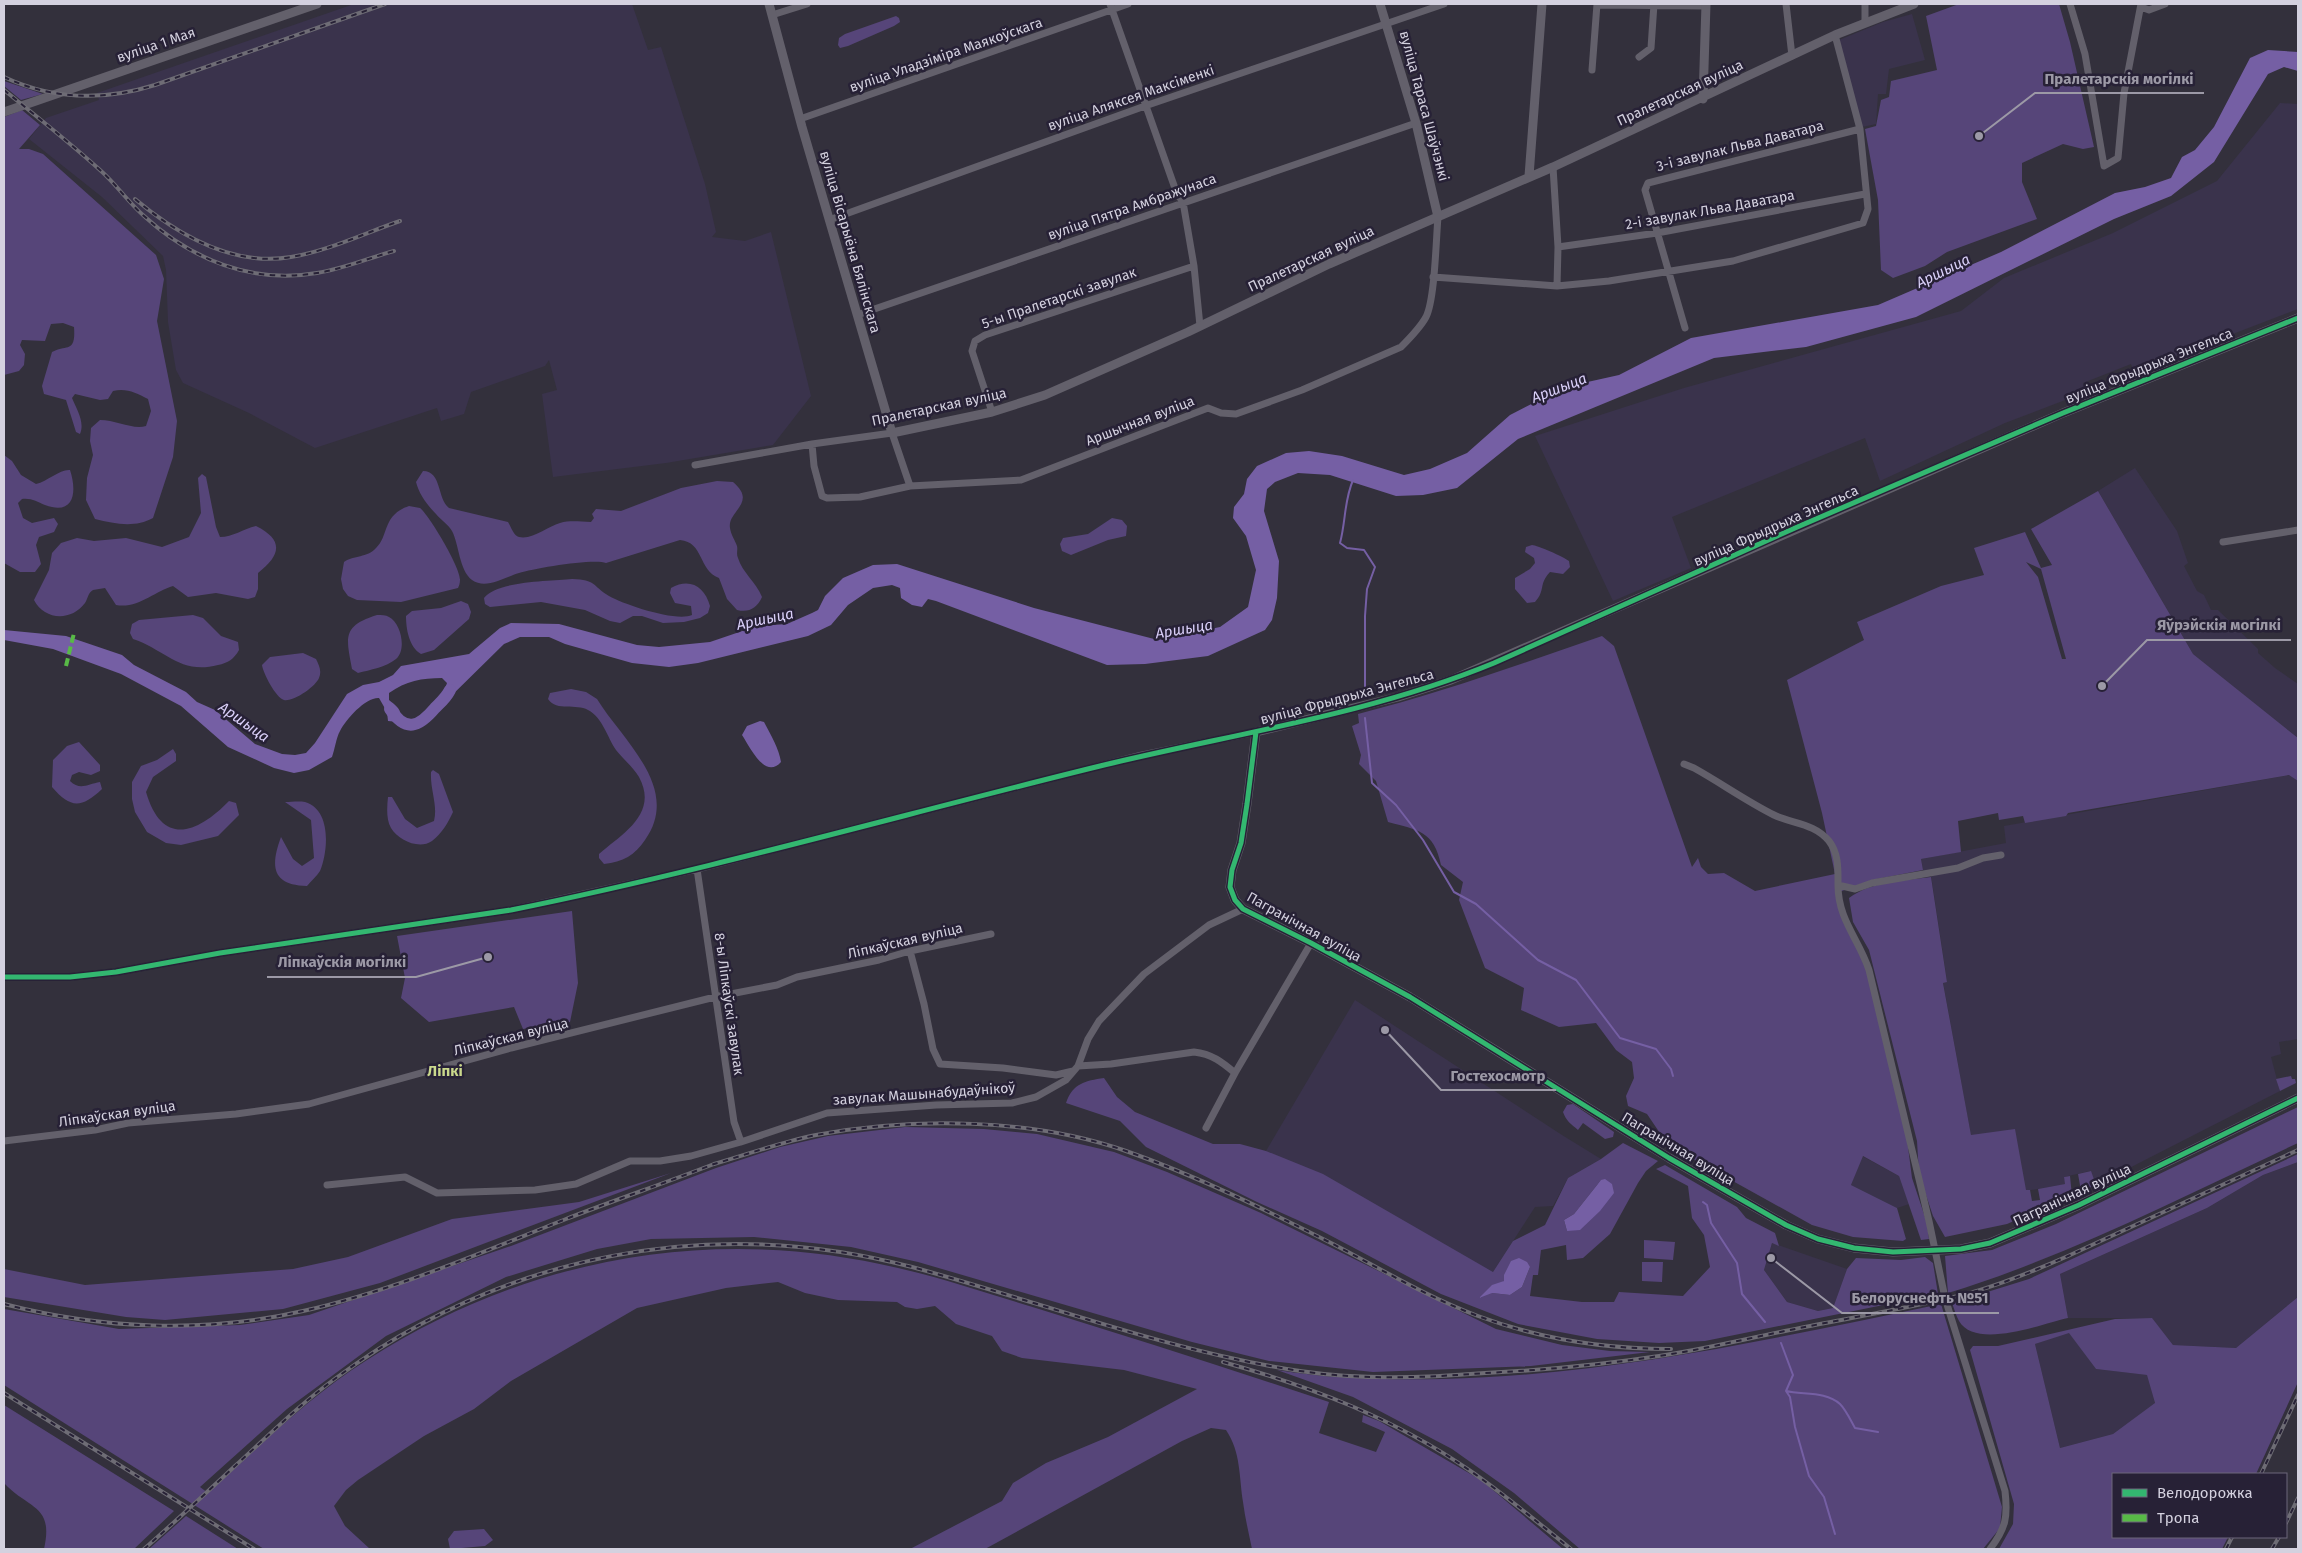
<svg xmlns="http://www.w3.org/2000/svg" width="2302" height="1553" font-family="'Fira Sans',sans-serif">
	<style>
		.built { fill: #3a334c }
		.green { fill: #564579; fill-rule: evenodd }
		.water { fill: #755fa4 }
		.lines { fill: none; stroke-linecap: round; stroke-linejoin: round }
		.stream { stroke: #755fa4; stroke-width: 2 }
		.river { stroke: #755fa4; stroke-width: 12 }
		.minor { stroke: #63606b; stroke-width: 7 }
		.tertiary { stroke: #63606b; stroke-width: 9 }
		.rail-casing { stroke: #6e6c75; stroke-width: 4 }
		.rail { stroke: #272136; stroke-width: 2; stroke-dasharray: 5.5; stroke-linecap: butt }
		.quiet { stroke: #58b947; stroke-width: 4; stroke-dasharray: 8 4; stroke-linecap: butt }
		.cycleway-casing { stroke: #272136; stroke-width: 8 }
		.cycleway { stroke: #33b770; stroke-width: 5 }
		.labels { text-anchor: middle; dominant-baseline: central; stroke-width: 5; stroke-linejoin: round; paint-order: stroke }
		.street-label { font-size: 14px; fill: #d4d1df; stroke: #272136 }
		.water-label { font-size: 15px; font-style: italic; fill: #d9cff8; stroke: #272136 }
		.neighbourhood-label { font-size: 15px; font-weight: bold; fill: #cad88c; stroke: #272136 }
		.leader { fill: none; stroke: #9c99a6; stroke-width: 2 }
		.callout-dot { fill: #9c99a6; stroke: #272136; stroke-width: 2 }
		.callout-label { font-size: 15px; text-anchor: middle; font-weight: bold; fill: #9c99a6; stroke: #272136; stroke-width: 5; stroke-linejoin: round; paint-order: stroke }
	</style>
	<rect width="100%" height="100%" fill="#33303c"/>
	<path class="built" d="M354,4h278l16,46 13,-3 44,137 11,48 -4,5 33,4 26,-9 40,164 -38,49 -107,18 -113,14 -11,-83 15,-4 -8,-30 -4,6 -74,26 -7,22 -23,7 -4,-13 -122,40 -66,-35 -66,-30 -7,-13 -8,-48 -2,-52 -3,-14 -61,-59 -73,-58 17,-21 53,-18 -2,-7z
		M1912,14l13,46 -36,9 -3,25h-8l-2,30 -14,3 -23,-87 44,-18z
		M2280,103l18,1v205l-164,63 -3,-8 -48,19 3,9 -81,31 -125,58 -15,-43 -193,79 19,51 -78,33 -78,-165 149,-48 277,-77 43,-33 109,-45 104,-52z
		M2135,468l42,63 11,32 -4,3 13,25 7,4 7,15h7l40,39v4l17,15 23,16v54l-105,-84 -95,-163z
		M2290,775l8,6v258l-19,3 2,12 -10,3 9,34 -184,94 -6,-14 -26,6 2,7 -40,7 -55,-55 -28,-154 4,-1 -16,-106 -5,-1 -3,-4 -2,-11 85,-16 -2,-17z
		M1355,1000l207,135 39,24 -33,19 -15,28 -18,1 -42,65 -227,-121z
		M1862,1156l37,20 10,28 -12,4 -46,-23z
		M2298,1162v135l-62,51 -63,-3 -22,-27h-83l-8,-44 147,-66 56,-33z
		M1772,1243l75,26 -14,39 -15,3 -31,-9 -23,-32z
		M2069,1332l27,37 52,6 7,29 -42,30 -53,14 -25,-104z"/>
	<path class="green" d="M1959,4h100l11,38 24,105 -11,2 -20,-5 -41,19v19l15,37 -90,33 -22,14 -32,12 -12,-8 -3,-70 -13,-71 11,-3 5,-26 8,-3 2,-16 46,-11 -11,-54z
		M896,16l3,2 1,4 -6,4 -46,20 -8,2 -2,-3 1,-7 6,-4z
		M4,81l39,13 -22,6 -17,-14z
		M22,110l18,15 -21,24h10l14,5 113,101 8,24 -7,42 20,100 -4,36 -20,61c-18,10 -38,6 -58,1l-9,-19 1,-22 6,-23 -3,-14 1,-13 9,-8c16,0 33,10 46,6l5,-15 -3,-12c-12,-6 -21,-11 -35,-8l-5,8 -8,1 -25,-6 -3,4c5,12 13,24 8,36l-4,-2 -10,-32 -22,-6 -2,-8 10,-34c14,-8 24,2 22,-25l-11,-4 -12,1 -6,17 -23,-1 -2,5 5,9 -1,11 -5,6 -15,4v-258z
		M4,455l8,6 9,14 15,9c12,-3 24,-15 34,-14 7,21 5,46 -25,35 -8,-3 -13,-7 -23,-6l-4,4 5,15 9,5 22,-5 4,6 -4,8 -15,5 -3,8 5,19 -6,8h-15l-16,-9z
		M423,471c19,0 14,28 26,37l59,14c3,5 6,14 11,15 14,3 29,-11 41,-14 11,-3 20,-1 31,-1l3,-4 -2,-4 4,-5 25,2 60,-23 36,-7 16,1c25,21 -6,29 -3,46 1,7 5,12 7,18 1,4 -1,8 1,12 4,14 18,24 24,39 -5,11 -13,16 -25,13l-10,-11 -8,-21c-21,-8 -15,-36 -39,-38l-74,23c-11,-5 -72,5 -87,10 -14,4 -33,17 -47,7 -13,-10 -13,-36 -20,-49 -4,-7 -11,-11 -16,-17 -9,-9 -17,-20 -20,-32z
		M202,474l4,3 10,50 4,10c13,0 23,-8 36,-11 28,14 25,29 2,47v16l-3,8 -7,2 -32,-6 -28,4 -15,-11c-18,5 -35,23 -57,19l-11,-17c-4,1 -8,1 -12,2 -5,3 -5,8 -8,13 -14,19 -41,17 -51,-3l15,-30 3,-17 9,-10 16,-5 17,3 32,-3 36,9 27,-10 12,-24 -3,-35z
		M2098,491l95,163 105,84v43l-9,-6 -221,38 -2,3 -41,7 -2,-7 -24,4 -1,-7 -40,8 3,31 -40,7 2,11 -51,10 -33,12 6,29 18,32 44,186 5,39 15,45 2,16 -8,1 -22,-64 -36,-20 -12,29 46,23 9,31 -3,2 -50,-4 -41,-12 -144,-80 -21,-31 -19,-8 -2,-10 8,-18 -2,-16 -16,-12 -20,-27 -37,4 -38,-17 3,-22 -39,-20 -26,-68 4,-18 -22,-17c-7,-34 -23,-35 -53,-43l-12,-41 -17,-17 2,-9 -9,-29 7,-3 -1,-9c83,-21 163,-50 244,-78l12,10 78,221 6,-9 3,9 7,7 16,-1 31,18 80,-17 -13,-61 -35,-133 77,-40 -7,-18 84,-36 43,-11 -10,-27 51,-16 16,36 11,-3 -21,-36zM2026,562l15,7 25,90h-4l-24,-82z
		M409,506l11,2c9,7 41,60 40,72 0,3 -1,6 -2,8l-57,14 -44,-2 -9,-4 -5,-7 -2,-10 3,-17c10,-7 23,-4 32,-14 13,-12 6,-33 33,-42z
		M1112,518l10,2 5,6 -1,10 -18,4 -37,15 -9,-4 -2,-7 3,-6 25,-4z
		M1532,545c5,0 32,12 37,16l1,6 -7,7 -13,-2c-12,13 -4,18 -15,30l-8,1 -12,-14v-11l15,-9 5,-6 -1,-5 -9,-6 1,-5z
		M572,579c25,1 19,6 37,17 16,9 67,26 83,19l-1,-9 -16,-3 -5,-10 1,-5c19,-11 34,-1 39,18l-2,7 -8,5 -16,4 -21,1 -21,-7h-9l-13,7 -10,-2 -25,-11 -44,-8 -51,5 -5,-3 -1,-6c12,-17 67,-17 88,-19z
		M461,601l7,3 3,8 -2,7 -35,31 -13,4c-12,-7 -15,-25 -15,-38l6,-5 29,-3z
		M193,615l10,3 18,18 17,6 1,8c-5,9 -11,13 -21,15 -38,10 -52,-15 -85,-26l-3,-6 2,-9 7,-4z
		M377,615c4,0 9,0 12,2 12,6 18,33 7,42 -10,8 -26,11 -38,14l-6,-4c-6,-32 -10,-43 25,-54z
		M303,653l13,6c3,6 6,12 3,19 -3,8 -25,24 -35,22 -8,-2 -21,-27 -22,-35l8,-8z
		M571,689l15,3 11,7c25,41 85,89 48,141 -10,15 -22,22 -41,24l-5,-6v-4c23,-20 60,-40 40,-77 -6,-10 -16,-18 -23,-27 -9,-13 -13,-32 -28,-40 -12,-7 -31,2 -40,-11l2,-6z
		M79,742l21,23v6l-9,4 -12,-3 -7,3 -2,6c10,10 18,3 30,1l2,7c-21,20 -32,19 -50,-2l1,-27 14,-14z
		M173,749l3,5v7l-23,16 -7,15c16,55 51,42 83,9l7,2 3,12 -21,21 -37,9 -15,-2 -19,-11 -12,-20 -3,-13v-17l9,-16 16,-6z
		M433,770l6,4 14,38c-5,11 -11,21 -21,29 -13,9 -34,-1 -41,-13 -5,-9 -4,-21 -3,-31h4l13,22 12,9 17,-7c4,-16 -4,-31 -3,-49z
		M285,802c6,0 14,-1 20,0 27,8 23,50 15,69 -3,5 -9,10 -13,15 -35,-1 -37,-19 -26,-49l12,22 9,7 12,-8 -3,-38z
		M1931,877l16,105 -4,1 28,152 44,-6 11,61h4l2,11 8,-1 -2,-11 27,-5 -1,-7 6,-1 2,20 -65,28 -62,13 -12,-21 -14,-42 -2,-33 -48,-191 -16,-28 -4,-24c23,-17 54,-17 82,-21z
		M572,911l6,72 -8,39 -47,7 -9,-22 -85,15 -28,-24 4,-20 -8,-42z
		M2291,1076l1,3h3l1,4 -16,8 -4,-12z
		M1104,1078l13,19 18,15 78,32h27l26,7 57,23 170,98 20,-31 32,-16 23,-47 33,-19 22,-16 35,18 -12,10 -8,12 -28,51 -27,24 -16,2 -1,-15 -25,5 -3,25h-5l-3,21 52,6h32l5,-10 64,4 27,-29 -6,-32 -12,-17 -4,-32 -32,-17 9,-4 72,42 9,11 29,15 4,13 -7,-3 -8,27 23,32 31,9 15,-3 14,-39 9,-11 45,2 24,-3 8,6 5,31 -233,47 -46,2 -62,-4 -79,-15 -77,-30 -119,-63 -65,-29 -111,-55 -26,-26 -54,-18c7,-20 19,-22 38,-25zM1601,1180l-34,51 -3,-11 10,-6zM1530,1267l-8,20 -12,8 -18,-2 12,-12z
		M1573,1104l41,28 -1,5 -8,2 -22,-16 -5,7c-7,-6 -12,-9 -15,-18l4,-7z
		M2298,1107v36c-115,53 -229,113 -350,150l-3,-37 47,-6 64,-26z
		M905,1127l79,2 53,5 77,18 53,20 94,41 235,116 66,16 48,6 40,1 -119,14 -158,6 -104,-11 -77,-19 -274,-80 -67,-15 -97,-10 -103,2 -54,10 -91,28 -120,59 -99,73 -87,78 8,6c51,-46 100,-96 159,-133 160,-103 346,-136 531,-92 48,11 94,27 141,41 97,30 194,61 290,93l-10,31 57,19 9,-20 -23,-10 1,-7 16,6 102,59 82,69h-311c-3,-15 -7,-31 -9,-47 -4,-25 -2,-50 -17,-72l-15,-2 -29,13 -197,108h-75l92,-48 11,-18 33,-20 62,-26 89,-48 -73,-19 -102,-12 -20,-7 -10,-15 -36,-12 -21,-18 -18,3 -12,-2 -8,-5 -59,-2 -33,-7 -27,-11 -52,6 -89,20 -126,73 -37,28 -50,27 -66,44 -12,10 -12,16 11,20 25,23h-106l-260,-164v-76l115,20 121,-4 69,-10 202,-69 205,-78 64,-21 48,-11z
		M2298,1154v8l-35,13 -56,33 -147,66 8,44c-27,6 -92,32 -109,3 -3,-5 -5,-13 -7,-18l77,-24z
		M2091,1171l5,14 -15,6 -3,-17z
		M671,1173l-291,110 -97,26 -118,11 -39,-3 -122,-20v-28l81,16 208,-16 55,-12 104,-38 127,-17z
		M1644,1240l31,2 -2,18 -29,-2z
		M1642,1262h21l-1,20 -20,-1z
		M2298,1297v85l-42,92h-143v63h115l-6,12h-223l14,-25 1,-20 -44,-154 3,-4h25l117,-27 37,-1 21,27 63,3zM2069,1333l27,36 51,6 8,28 -42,31 -53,14 -25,-104z
		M1941,1304l61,203 -2,21 -17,21h-403l-66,-56 -62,-44 -99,-52 -76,-27c56,9 109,10 166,9 169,-4 333,-41 498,-75z
		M4,1405l170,106 -40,38h-90c10,-45 -15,-39 -40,-66z
		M186,1516l52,33h-89z
		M484,1529l9,11 -8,6 -35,3 -2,-10 6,-8z"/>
	<path class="water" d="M2268,50l30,2v19l-14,-4 -16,7 -54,88 -43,34 -57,23 -198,98 -110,30 -92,11 -196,81 -61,49 -34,7 -27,1 -66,-21 -32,-2 -23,9 -8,7 -3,22 15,50 -2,37 -5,22 -7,10 -57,26 -63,8 -38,1 -171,-64 -8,-2 -6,8 -10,-2 -11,-7 -1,-10 -8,-3 -19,3 -25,17 -17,20 -23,11 -110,27 -29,4 -37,-4 -67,-19 -16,-7h-29l-16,7 -62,61 -2,-2 7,-20 -5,-5c-20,0 -36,3 -53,15v7c7,6 15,10 10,22l-11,-1 -1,-9 -8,-14c-13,-1 -33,21 -39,33 -4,7 -5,18 -8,26l-23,13 -15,3 -20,-5 -46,-21 -47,-41 -60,-32 -68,-25 -49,-9v-10l62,6 56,19 12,10 52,27 11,10 18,8 40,34 27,10 13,1 11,-2 9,-10 32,-49 16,-9 16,-3 14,-7 8,-9 68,-12 31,-26 11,-5 48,1 78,21 22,2 51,-5 47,-16 30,-2 25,-11 6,-3 7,-14 18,-18 30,-13 24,-1 137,44 124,32 62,-13 28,-20 8,-37 -10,-34 -13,-18 1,-11 10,-13 3,-15 10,-13 29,-13 23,-2 33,5 62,19 26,-6 37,-16 43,-38 55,-28 54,-12 72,-37 187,-33 123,-53 114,-59 30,-6 26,-9 11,-21 13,-7 19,-23 36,-69z
		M760,721l4,1c7,13 15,27 17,40 -16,18 -31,-15 -39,-27l5,-9z
		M1605,1179l7,5 2,9 -14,18 -20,19 -13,1 -3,-11 10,-6 27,-34z
		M1519,1258l8,4 3,5 -8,20 -12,8 -18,-2 -13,5 13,-13 12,-4v-6l7,-14z"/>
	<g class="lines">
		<path class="stream" d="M1353,480c-9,21 -7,40 -13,63l7,5 17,2 11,17 -8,22 -2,27v80
			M1365,718l7,65 24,22 27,35 31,52 22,12 62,56 38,20 44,58 36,11 15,20 2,7
			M1703,1202l4,3 4,18 26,40 5,31 23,28
			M1781,1343l12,32 -7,16 4,6 5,30 14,49 15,21 11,37
			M1786,1391c17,4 40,0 54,13 6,6 11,17 15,24l23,4"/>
		<path class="river" d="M390,709c16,24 29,18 45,-1 6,-6 11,-10 15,-18"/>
		<path class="minor" d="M1110,4l67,190 6,8 11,64 6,60
			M1786,4l6,52
			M2070,4l15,50 19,112 14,-8 6,-65 17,-89
			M1597,5l109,1
			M2141,7l8,3 16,-6
			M772,15l35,-11
			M1865,22v-18
			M1639,57l12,-9 3,-44
			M1592,70l5,-66
			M800,119l328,-115
			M1553,167l5,80 -1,39
			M829,220l316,-114 299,-102
			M1558,247l99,-14 208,-39
			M1433,277l124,9 52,-5 124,-20 130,-38 5,-14 -8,-80 -25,-94
			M857,315l559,-192
			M1685,328l-40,-138 3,-7 212,-54
			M992,412l-20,-61 3,-10 10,-6 209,-69
			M812,444l2,22 8,30 5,2 33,-1 50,-11 111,-6 187,-72 13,5 15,1 66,-24 99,-43c9,-9 19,-19 25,-30 9,-18 10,-78 12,-100
			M695,465l117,-21 80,-11 18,53
			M2223,542l75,-12
			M1684,764l10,4c27,15 52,33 80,47 19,9 40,8 55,26 10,13 9,29 9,44
			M697,869l37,253 7,20
			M910,951l14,53 9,45 7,15 63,4 53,7 17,-4
			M4,977h66l46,-5 104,-19 291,-43 186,-41 445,-114 114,-23
			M1078,1066l33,-2 83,-12c18,2 28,10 41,21
			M1206,1128l29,-55 76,-130
			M4,1141l91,-11 33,-7 108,-9 73,-10 202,-56 204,-51 62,-12 20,-8 82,-17 31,-9 81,-17
			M327,1185l78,-8 32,16 98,-3 41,-6 54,-23h30l31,-5 50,-14 86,-29 109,-8 76,-2 24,-6 30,-17 12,-14 10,-27 11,-18 45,-47 65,-49 34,-16
			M1990,1549c16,-21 18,-32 15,-58l-60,-193 -16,-77 -60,-251c-10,-31 -31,-50 -31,-85l17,4 17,-6 86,-15 25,-10 18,-3"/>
		<path class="tertiary" d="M769,4l33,123 90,306 100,-21 53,-17 143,-63 141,-68 224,-97 282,-132 79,-31
			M1380,4l36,119 22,94
			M1703,99l3,-95
			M4,112l313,-108
			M1529,176l13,-172
			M2298,318l-235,95 -612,267 -53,17 -142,35 -9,72 -6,39 -9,27 -2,17 5,13 8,9 68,34 99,54 259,161 117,67 32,14 36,9 39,4 68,-3 29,-6 89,-38 219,-107"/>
		<g class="rail-casing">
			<path id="rail" d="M4,77c49,23 100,24 151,8l230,-81
				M4,90c32,26 65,52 96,80 16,14 28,32 44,46 48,44 108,68 173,57 26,-4 52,-15 77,-22
				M135,199c43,36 98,68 156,58 37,-6 74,-24 109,-36
				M4,1304c97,25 200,30 299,7 90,-20 177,-58 263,-92 49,-19 99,-36 148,-55 34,-10 68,-22 102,-29 98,-18 216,-17 310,16 71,25 140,59 207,93 48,25 94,53 145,72 62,23 127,33 193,33
				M1223,1362c86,24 171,56 246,108 35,24 68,52 102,79
				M4,1393l250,156
				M2261,1474l37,-79
				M2286,1523l12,-25
				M144,1549c31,-27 61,-55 91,-83 33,-30 65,-62 101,-88 168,-124 374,-164 576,-111 129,35 255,84 388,104 61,9 123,7 185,2 58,-3 116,-8 174,-17 47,-7 94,-19 141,-28 54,-11 109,-20 162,-33 36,-9 72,-24 106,-39l230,-106
				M2226,1549l6,-12
				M2272,1549l7,-12"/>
		</g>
		<use href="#rail" class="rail"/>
		<path class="quiet" d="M66,666l8,-33"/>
		<g class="cycleway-casing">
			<path id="cycleway" d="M1256,732l-9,72 -6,39 -9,27 -2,17 5,13 8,9 68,34 99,54 259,161 117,67 32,14 36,9 39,4 68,-3 29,-6 89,-38 219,-107
				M4,977h66l46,-5 104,-19 291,-43c198,-40 393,-96 589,-144 131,-32 268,-51 394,-103l301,-135 268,-115 235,-95"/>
		</g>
		<use href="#cycleway" class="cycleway"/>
	</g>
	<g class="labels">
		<g class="street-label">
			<text transform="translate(156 45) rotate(-19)">вуліца 1 Мая</text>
			<text transform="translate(946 55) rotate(-19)">вуліца Уладзіміра Маякоўскага</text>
			<text transform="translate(1680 93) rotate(-25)">Пралетарская вуліца</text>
			<text transform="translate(1131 98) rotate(-19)">вуліца Аляксея Максіменкі</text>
			<text transform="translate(1424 106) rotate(75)">вуліца Тараса Шаўчэнкі</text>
			<text transform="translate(1740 146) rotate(-14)">3-і завулак Льва Даватара</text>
			<text transform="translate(1132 207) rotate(-19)">вуліца Пятра Амбражунаса</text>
			<text transform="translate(1710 210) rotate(-10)">2-і завулак Льва Даватара</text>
			<text transform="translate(850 242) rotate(74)">вуліца Вісарыёна Бялінскага</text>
			<text transform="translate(1311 259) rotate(-25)">Пралетарская вуліца</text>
			<text transform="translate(1059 298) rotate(-19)">5-ы Пралетарскі завулак</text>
			<text transform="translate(2149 366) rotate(-22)">вуліца Фрыдрыха Энгельса</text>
			<text transform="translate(939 407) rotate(-12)">Пралетарская вуліца</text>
			<text transform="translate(1140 421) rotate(-21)">Аршычная вуліца</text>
			<text transform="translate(1776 526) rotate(-24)">вуліца Фрыдрыха Энгельса</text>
			<text transform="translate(1347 697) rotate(-15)">вуліца Фрыдрыха Энгельса</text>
			<text transform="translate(1304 927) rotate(29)">Пагранічная вуліца</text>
			<text transform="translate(905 941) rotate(-13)">Ліпкаўская вуліца</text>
			<text transform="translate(729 1004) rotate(82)">8-ы Ліпкаўскі завулак</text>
			<text transform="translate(511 1037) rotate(-14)">Ліпкаўская вуліца</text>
			<text transform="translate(924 1094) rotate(-4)">завулак Машынабудаўнікоў</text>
			<text transform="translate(117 1114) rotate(-8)">Ліпкаўская вуліца</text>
			<text transform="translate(1678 1149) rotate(31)">Пагранічная вуліца</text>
			<text transform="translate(2072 1195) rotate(-25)">Пагранічная вуліца</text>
		</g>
		<g class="water-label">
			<text transform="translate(1943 271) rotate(-26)">Аршыца</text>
			<text transform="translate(1559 388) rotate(-21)">Аршыца</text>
			<text transform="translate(765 619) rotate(-12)">Аршыца</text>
			<text transform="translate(1184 629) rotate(-9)">Аршыца</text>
			<text transform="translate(244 722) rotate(35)">Аршыца</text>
		</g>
		<g class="neighbourhood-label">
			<text x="445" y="1071">Ліпкі</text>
		</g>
	</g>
	<path class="leader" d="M1979 136L2035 93H2204M2102 686L2147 640H2291M488 957L416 977H267M1385 1030L1441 1090H1556M1771 1258L1842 1313H1999"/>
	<g class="callout-dot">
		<circle cx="1979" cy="136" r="5"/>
		<circle cx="2102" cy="686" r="5"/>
		<circle cx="488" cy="957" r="5"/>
		<circle cx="1385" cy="1030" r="5"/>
		<circle cx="1771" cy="1258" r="5"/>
	</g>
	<g class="callout-label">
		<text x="2119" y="84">Пралетарскія могілкі</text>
		<text x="2219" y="630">Яўрэйскія могілкі</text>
		<text x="342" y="967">Ліпкаўскія могілкі</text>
		<text x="1498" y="1081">Гостехосмотр</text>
		<text x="1920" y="1303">Белоруснефть №51</text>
	</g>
	<rect width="2302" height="1553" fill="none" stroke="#d4d1df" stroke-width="10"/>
	<rect x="2112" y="1473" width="175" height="65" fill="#272136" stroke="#6c677a"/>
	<rect x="2122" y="1489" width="25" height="8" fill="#33b770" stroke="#6c677a"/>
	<text x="2157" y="1498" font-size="15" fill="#d4d1df">Велодорожка</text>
	<rect x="2122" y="1514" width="25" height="8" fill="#58b947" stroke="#6c677a"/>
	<text x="2157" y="1523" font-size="15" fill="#d4d1df">Тропа</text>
</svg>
